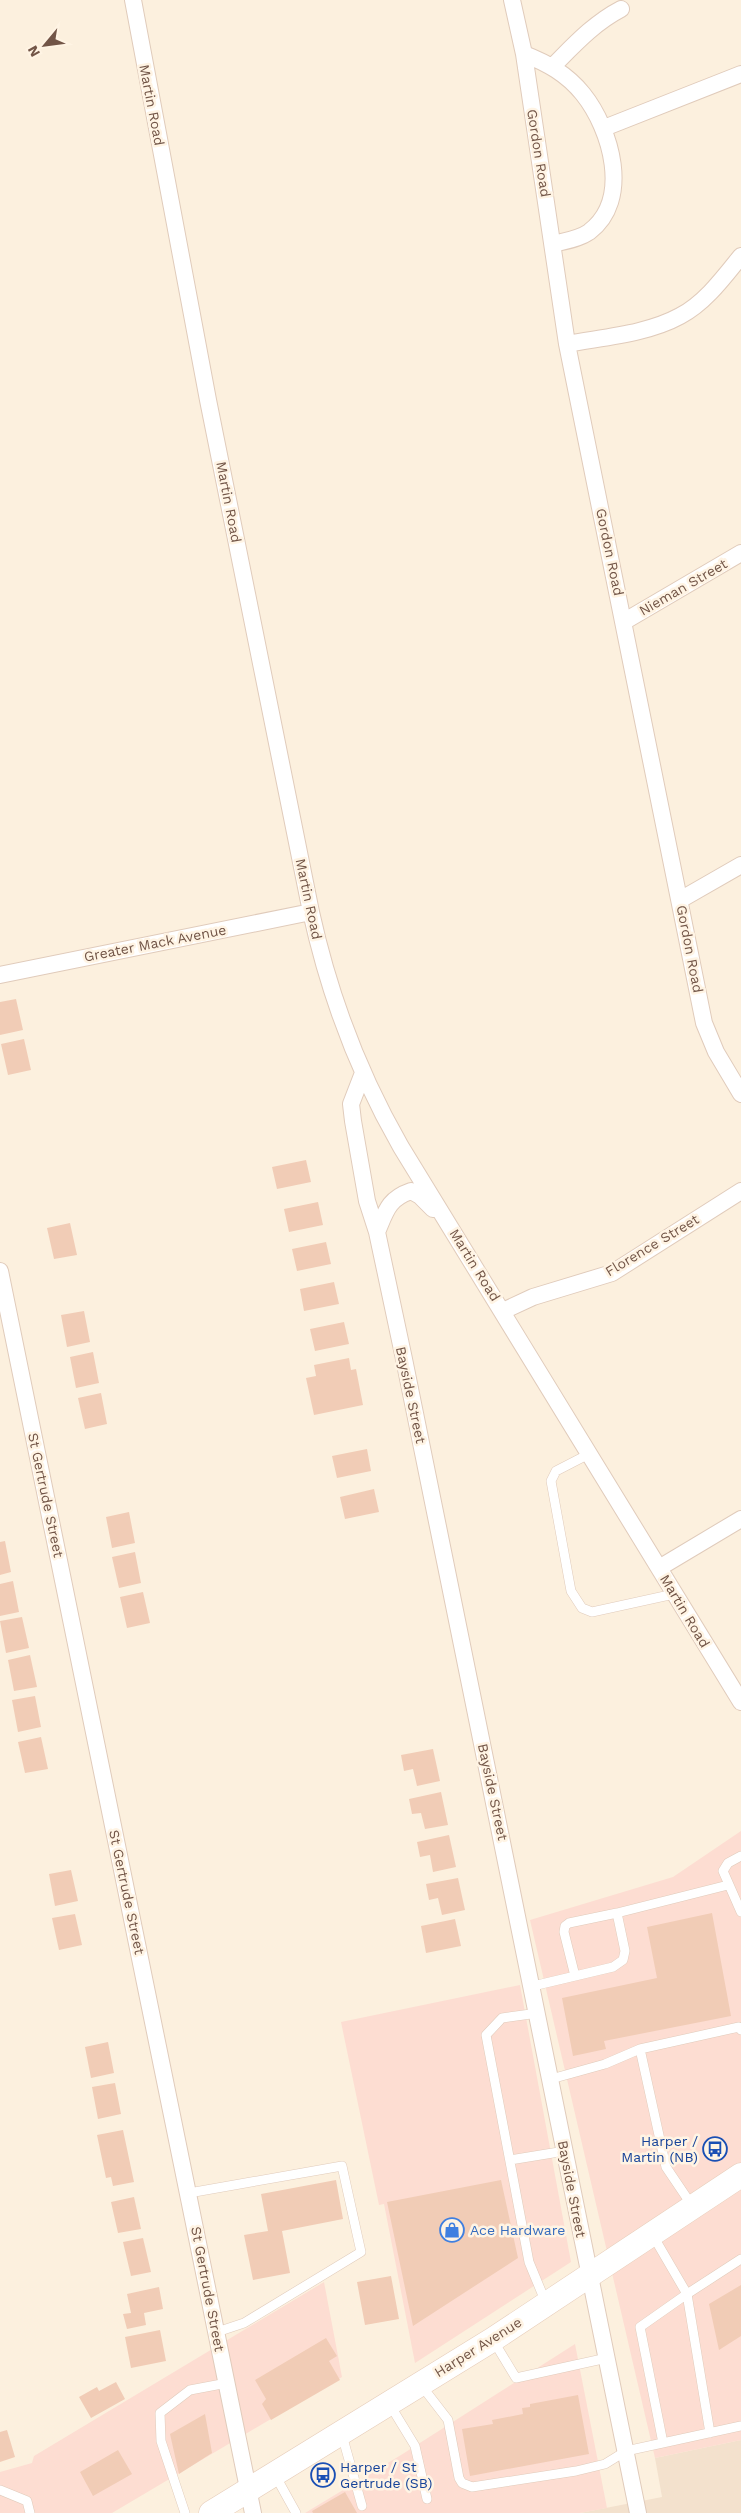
<svg xmlns="http://www.w3.org/2000/svg" width="741" height="2513" font-family="'Work Sans',sans-serif">
	<style>
		.residential { fill: #f3e1cd }
		.commercial { fill: #fdddd2 }
		.building { fill: #f1ccb6 }
		.lines { fill: none; stroke-linecap: round; stroke-linejoin: round }
		.lane-casing { stroke: #e0cbbb; stroke-width: 10 }
		.street-casing { stroke: #e0cbbb; stroke-width: 18 }
		.secondary-casing { stroke: #e7cebb; stroke-width: 25 }
		.lane { stroke: #fff; stroke-width: 9 }
		.street { stroke: #fff; stroke-width: 16 }
		.secondary { stroke: #fff; stroke-width: 24 }
		.labels { text-anchor: middle; dominant-baseline: central; stroke-width: 5; stroke-linejoin: round; paint-order: stroke }
		.street-label { font-size: 14px; fill: #725547; stroke: #fff4e4 }
		.transit-label { font-size: 14px; fill: #164399; stroke: #fff4e4; text-anchor: end }
		.shop-label { font-size: 14px; fill: #366cbe; stroke: #fff4e4; text-anchor: start }
	</style>
	<rect width="100%" height="100%" fill="#fcf0de"/>
	<path class="residential" d="M741,2440v73h-161l82,-16 -7,-39z"/>
	<path class="commercial" d="M741,1831v609l-86,18 -125,-538 143,-43z
		M520,1985l51,277 -156,101 -31,-159 -5,1 -38,-183z
		M324,2282l18,95 -230,136h-112v-41l32,-9 2,-7z
		M575,2344l32,164 -27,5h-275l96,-58z"/>
	<path class="building" d="M16,999l7,31 -23,5v-33z
		M24,1039l7,31 -23,5 -7,-31z
		M306,1160l5,22 -34,7 -5,-22z
		M318,1202l5,23 -34,7 -5,-23z
		M70,1223l7,32 -23,4 -7,-31z
		M326,1242l5,22 -34,7 -5,-22z
		M334,1282l5,22 -35,7 -4,-22z
		M84,1311l6,31 -23,5 -6,-32z
		M344,1322l5,22 -34,7 -5,-22z
		M93,1352l6,31 -23,5 -6,-31z
		M349,1358l2,12 5,-1 7,36 -49,10 -8,-37 10,-2 -2,-11z
		M101,1393l6,31 -22,5 -7,-31z
		M367,1449l4,22 -34,7 -5,-22z
		M374,1489l5,23 -34,7 -5,-22z
		M129,1512l6,31 -23,5 -6,-31z
		M5,1541l6,31 -11,3v-33z
		M135,1552l6,31 -22,5 -7,-31z
		M13,1581l6,31 -19,4v-32z
		M143,1592l7,31 -23,5 -7,-31z
		M22,1617l7,31 -23,5 -6,-32z
		M30,1655l7,32 -23,4 -6,-31z
		M35,1696l6,31 -23,5 -6,-32z
		M41,1737l7,32 -23,4 -7,-31z
		M433,1749l7,32 -23,5 -4,-17 -9,2 -3,-16z
		M441,1792l7,33 -23,4 -4,-16 -9,1 -3,-15z
		M449,1835l7,32 -23,5 -3,-17 -10,2 -3,-15z
		M71,1870l7,31 -23,5 -6,-32z
		M458,1878l7,32 -23,5 -4,-17 -9,2 -3,-16z
		M712,1913l19,103 -127,25 2,8 -33,7 -11,-58 95,-20 -10,-51z
		M75,1914l7,31 -23,5 -7,-32z
		M455,1919l6,27 -35,7 -5,-27z
		M108,2042l6,31 -23,5 -6,-31z
		M115,2083l6,31 -23,5 -6,-32z
		M123,2130l11,52 -21,4 -2,-9 -5,1 -9,-43z
		M336,2180l7,39 -61,12 8,42 -37,7 -9,-45 24,-4 -7,-37z
		M501,2180l17,78 -105,68 -26,-124z
		M134,2197l7,32 -23,4 -7,-31z
		M143,2238l8,34 -20,4 -8,-34z
		M391,2276l8,43 -34,6 -8,-43z
		M741,2285v51l-22,14 -10,-46z
		M159,2287l4,22 -19,4 2,12 -19,4 -4,-15 8,-1 -4,-19z
		M160,2330l6,31 -35,7 -6,-31z
		M326,2338l11,18 -8,5 11,19 -69,40 -9,-16 4,-5 -11,-19z
		M116,2382l9,17 -34,19 -12,-21 18,-10 2,4z
		M578,2395l11,59 -119,22 -8,-47 31,-5 -1,-4 31,-6 -1,-6 8,-1v-3z
		M205,2414l7,39 -33,21 -9,-40z
		M7,2430l8,27 -15,5v-30z
		M118,2450l14,24 -39,22 -13,-24z
		M345,2492l12,21h-44l-1,-2z"/>
	<g class="lines">
		<g class="lane-casing">
			<path id="lane" d="M589,1454l-33,17 -5,10 20,110 11,17 10,4 82,-18
				M741,1856l-13,7 -5,8 18,41
				M617,1913l111,-28
				M533,1986l80,-19 10,-7 2,-9 -8,-38 -48,10 -4,3 -1,6 11,44
				M538,2013l-36,5 -16,17 43,227 17,41
				M640,2049l26,118 27,40
				M551,2079l54,-15 35,-15 99,-22 2,3
				M510,2160l55,-9
				M189,2193l153,-27 19,86 -117,71 -27,9
				M652,2234l35,60 -47,33 23,116
				M493,2340l23,38 91,-20
				M421,2385l27,35 11,58 3,5 10,4 104,-16 29,-7 21,-13 115,-25
				M390,2405l25,41 12,53
				M710,2433l-23,-139 54,-35
				M342,2435l20,71
				M275,2475l21,38
				M0,2490l27,11 3,12
				M185,2513l-24,-72 -1,-28 30,-23 37,-7"/>
		</g>
		<g class="street-casing">
			<path id="street" d="M133,0l75,400 103,512c18,82 48,162 90,235l340,555
				M512,0l12,54 43,290 137,679 12,29 25,42
				M524,54c23,9 43,20 59,40 28,35 49,106 6,138 -10,7 -24,9 -36,12
				M553,66c21,-21 41,-43 68,-57
				M604,128l137,-54
				M567,344c37,-7 80,-10 113,-28 25,-13 44,-39 61,-60
				M625,621l116,-68
				M680,900l61,-35
				M0,975l311,-63
				M363,1073l-12,31 2,17 14,80 10,31 27,127 234,1154
				M377,1232c9,-21 11,-33 34,-41l9,5 13,13
				M0,1271l253,1242
				M503,1311l30,-14 79,-24 129,-82
				M659,1568l82,-49"/>
		</g>
		<g class="secondary-casing">
			<path id="secondary" d="M211,2513l281,-173 249,-165"/>
		</g>
		<use href="#lane" class="lane"/>
		<use href="#street" class="street"/>
		<use href="#secondary" class="secondary"/>
	</g>
	<defs>
		<g id="bus-ring" transform="scale(1.25)"><circle r="9.5" fill="#fff4e4" stroke="#1a4fb4" stroke-width="1.5"/><path d="M-5-6H5V4H4V6H2V4H-2V6H-4V4H-5ZM-3.5-4V0h7V-4ZM-3.5 1.2v1.5H-2V1.2ZM2 1.2v1.5H3.5V1.2Z" fill="#1a4fb4"/></g>
		<g id="shop-ring" transform="scale(1.25)"><circle r="9.5" fill="#fff4e4" stroke="#3f7fe0" stroke-width="1.5"/><path d="M-5-2.5h2.3a2.7 3.5 0 0 1 5.4 0H5L5.5 6h-11ZM-1.5-2.5h3a1.5 2.3 0 0 0-3 0Z" fill="#3f7fe0"/></g>
	</defs>
	<g fill-rule="evenodd">
		<use href="#bus-ring" x="715" y="2149"/>
		<use href="#shop-ring" x="452" y="2230"/>
		<use href="#bus-ring" x="323" y="2475"/>
	</g>
	<g class="labels">
		<g class="street-label">
			<text transform="translate(152 105) rotate(79)">Martin Road</text>
			<text transform="translate(539 153) rotate(81)">Gordon Road</text>
			<text transform="translate(229 502) rotate(79)">Martin Road</text>
			<text transform="translate(610 552) rotate(78)">Gordon Road</text>
			<text transform="translate(683 587) rotate(-30)">Nieman Street</text>
			<text transform="translate(309 899) rotate(78)">Martin Road</text>
			<text transform="translate(155 943) rotate(-11)">Greater Mack Avenue</text>
			<text transform="translate(690 949) rotate(79)">Gordon Road</text>
			<text transform="translate(652 1245) rotate(-31)">Florence Street</text>
			<text transform="translate(475 1265) rotate(58)">Martin Road</text>
			<text transform="translate(411 1395) rotate(78)">Bayside Street</text>
			<text transform="translate(46 1495) rotate(78)">St Gertrude Street</text>
			<text transform="translate(685 1611) rotate(59)">Martin Road</text>
			<text transform="translate(493 1792) rotate(78)">Bayside Street</text>
			<text transform="translate(127 1892) rotate(78)">St Gertrude Street</text>
			<text transform="translate(572 2189) rotate(79)">Bayside Street</text>
			<text transform="translate(208 2289) rotate(79)">St Gertrude Street</text>
			<text transform="translate(478 2347) rotate(-32)">Harper Avenue</text>
		</g>
		<g class="transit-label">
			<text x="698" y="2141">Harper /<tspan x="698" dy="16">Martin (NB)</tspan></text>
			<text x="340" y="2467" text-anchor="start">Harper / St<tspan x="340" dy="16">Gertrude (SB)</tspan></text>
		</g>
		<g class="shop-label">
			<text x="470" y="2230">Ace Hardware</text>
		</g>
	</g>
	<g transform="translate(45 45) rotate(241)" stroke="#fff4e4" stroke-width="4" paint-order="stroke">
	<path d="M0-4L9 19L0 12L-9 19Z" fill="#725547"/>
	<text y="-8" font-size="14" font-weight="bold" text-anchor="middle" fill="#725547">N</text>
	</g>
</svg>
